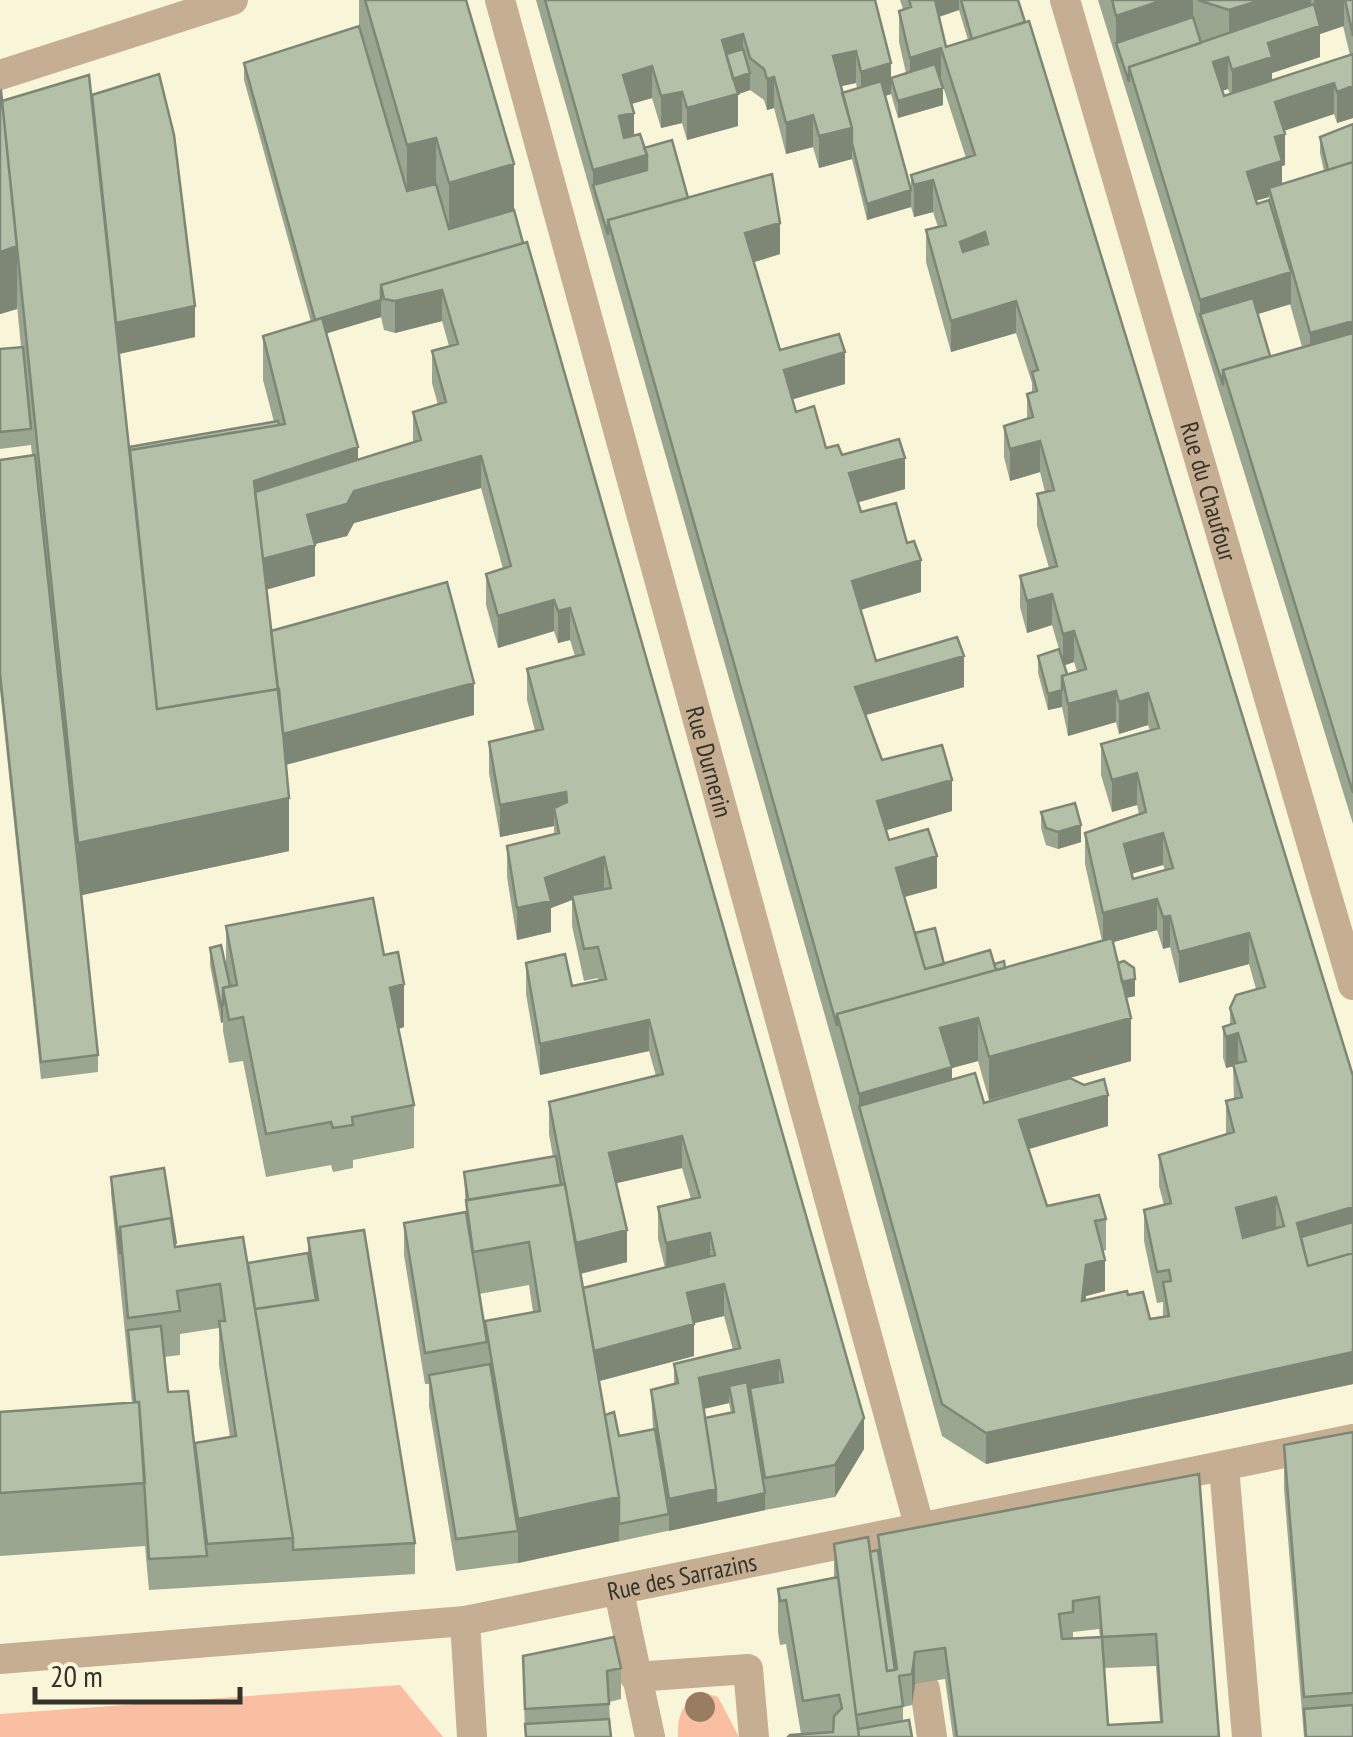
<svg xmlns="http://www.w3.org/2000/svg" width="1353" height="1737" font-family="'PT Sans Narrow',sans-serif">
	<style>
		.green { fill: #fabfa2 }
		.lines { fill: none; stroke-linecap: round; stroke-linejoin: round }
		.minor { stroke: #c5ae91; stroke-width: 30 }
		.tree { fill: #987d62 }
		.wall { fill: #9ba690; fill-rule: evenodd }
		.shaded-wall { fill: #7e8776 }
		.building { fill: #b4c1a8; stroke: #7e8776; stroke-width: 2.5; fill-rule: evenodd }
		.labels { text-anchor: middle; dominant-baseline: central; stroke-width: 8; stroke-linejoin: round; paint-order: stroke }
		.street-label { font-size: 25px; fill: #353329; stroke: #f9f5d9 }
	</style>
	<rect width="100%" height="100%" fill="#f9f5d9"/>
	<path class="green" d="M400,1685l43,52h-443v-23z
		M702,1692l16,5 21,40h-61c-1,-21 5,-36 24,-45z"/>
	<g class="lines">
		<g class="minor">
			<path id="s1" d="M500,0l419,1525"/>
			<path id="s2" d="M1065,0l288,985"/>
			<path d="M0,75l233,-75"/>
			<path d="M1224,1467l23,270"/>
			<path d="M619,1592l31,145"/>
			<path d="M465,1621l7,116"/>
			<path id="s3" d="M0,1659l465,-38 888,-182"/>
			<path d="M635,1677l113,-8 6,68"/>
			<path d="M916,1689h9l7,48"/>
		</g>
	</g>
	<circle class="tree" cx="700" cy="1707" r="15"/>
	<path class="wall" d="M359,0h107l48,210 350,1239 -29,48 -70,13 -247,53 -62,8 -27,-165v-22h-4l-21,-129v-32l62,-11 -2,-40 89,-15 -4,-23v-32l107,-26 -7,-25 -109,24 -14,-81v-31l46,23 27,-5 -1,-3 -14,3 -12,-55v-26l-21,8v24l-34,8 -10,-63v-31l47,-12v-8l-54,11 -11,-64v-31l46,-11 -8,-31v-31l48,-13 -5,-16 -12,3 -4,-12 -56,17 -12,-43v-31l17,-5 -22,-81 -127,35 -7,13 -32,8v32l-49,13 5,42 203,84 -188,49 3,87 -208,44 17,160v17l-57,7 -41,-389v-230l32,-5 -1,-10 -31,4v-100l21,-2 -4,-42v4l-17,5v-222l2,9 90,-6 103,242 -76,17 10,93 145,-25 -11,-42v-44l48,-14 -67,-242v-17l115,-37zM381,317l3,13 11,3 47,-12 7,25 -17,5v32l6,22 -25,7v30l-55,18 -32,-127zM682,1168l9,31 -33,8v32l7,29 -82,20 -2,-14 46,-12 -11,-79zM529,1285l4,27 -48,9v12l-6,-39zM724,1316l9,34 -59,14v20l-23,6 2,39 -34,7 -14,-21 -6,-34 95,-25v-33zM729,1403l2,10 -26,5 -1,-9z
		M536,0h339l16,78 15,-5 -7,-31v-31l4,-2 -3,-9h118l335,1076v308l-367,80 -44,-28 -105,-378zM959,10l9,30 -22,7 -7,-30zM941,80l25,78 -55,17v15l-26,-94 6,-2 7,24 45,-13zM856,83l1,5 -15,5 -1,-7zM750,90l14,10 3,10 7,-2 12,46 27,-7 6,21 33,-9 15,61 44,-13 3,10 19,-5 5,15 -12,3v32l25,90 65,-19 16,50v10l-5,1v25l-23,7v31l6,24 30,-9 5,20 -8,2v32l12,42 -29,8v31l7,26 25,-8 7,24 -21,7v17l10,37 14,-3 6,29 48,-14 3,12 29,-9 2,5 -49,14v31l11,37 25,-7 2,9 -54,19v31l17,77 -97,27 -11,-4h-50l-29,-31 -10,-36 32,-9 -48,-48 -3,-10 66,-19 -70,-51 -16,-45 98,-28 -88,-26 -15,-51 60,-18 -14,-49 -46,-31 -3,-10 47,-13 -79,-41 -30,-36 -4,-13 53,-15 -65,-34 -26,-88 26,-8 -92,-56 -54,-62 -2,-32 20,-6 9,30 21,-5 5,17 51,-14v-32zM1074,662l3,9 -10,3 -3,-9zM1163,865l2,5 -32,9 -1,-6zM1157,930l6,19 7,-2 9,36 70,-19 7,25 -26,19v17l-7,2v31l3,10 7,-2 1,33 -8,2v34l-67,20v31l5,19 -20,5v31l13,62 6,-1v15l-13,2 -22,-24 -42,6v-5l19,-5 -2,-40 3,-1v-31l-59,-13 -19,-57 80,-23 -38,-48 61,-17 -5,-63 9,-2 -17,-33 -5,-21zM978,1061l11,39 72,-20 -77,23 -32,-24v-11z
		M1098,0h255v118l-16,5 -3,-9 -50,16 1,35 -3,1v18l42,-13 -4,-18v-16l33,-13v700zM1343,26l7,29 -78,25v-7l48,-16v-23zM1228,89l2,5 -6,2 -2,-5zM1269,197v3l-12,4 -1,-3zM1290,304l12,43 -32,10 -12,-43z
		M1041,812l40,30 -23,7 -12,-4 -5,-17z
		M226,926l158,29 20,72 -5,2 15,76v43l-61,12v8l-20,4 -2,-7 -65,12 -23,-116 -14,2 -6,-32v-9l-2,1 -11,-58v-17l16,17z
		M164,1168l12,79 72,16 60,-10v-15l107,305v31l-266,16 -4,-44 -145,10v-144l132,-9 -21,-210v-16zM219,1328v37l11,72 -35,6v13l-27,-64 -4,-35 16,-2v-21z
		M1353,1432v305h-49l-20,-248v-44z
		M1199,1474l20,263h-266l-8,-58 -30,5 -3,21 -9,2v14l9,16 -111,-3 -15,-90 -6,1 -2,-13v-43l56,-11v-34l36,8 8,-2v-15zM1099,1629l1,8 -27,2v-7zM1156,1666l4,56 -52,3 -4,-57z
		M523,1656l98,12v31l-12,3 2,35h-86z"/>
	<path class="shaded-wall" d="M932,0h27v10l-27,9z
		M1163,0h30v34l-77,9v-27z
		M1261,0h50v27l-82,27v-44z
		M1314,0h30v26l-24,8v23l-48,16v15l-40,13v-31l36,-27 46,-15z
		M743,34v32l-16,5 -5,-31z
		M941,48v32l-31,9v-31z
		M856,51v32l-23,5v-32z
		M1228,57v32l-15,4v-31z
		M891,63v31l-30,10v-32z
		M652,66v32l-29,8v-31z
		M750,73v17l-14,5 2,-1v32l-51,14v-32l42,-28z
		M774,77v31l-7,2v-31z
		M1334,83v31l-59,20v-32z
		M1353,86v32l-16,5v-31z
		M943,88v17l-45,13v-17z
		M682,92v31l-21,5v-32z
		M634,113v31l-15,4v-32z
		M813,115v32l-27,7v-31z
		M852,128v31l-33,9v-32z
		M1285,134v31l-3,1v27l-13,-5v9l-22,6v-31l28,-35z
		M436,138v62l-29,8v-63z
		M647,155v32l-54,-2v-15z
		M514,164v62l-65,20v-63z
		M933,180v32l-19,5v-32z
		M911,190v17l-44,13v-16z
		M780,223v31l-35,11v-32z
		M985,232v32l-25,9v-31z
		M17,246v63l-17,5v-62z
		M1291,272v32l-86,26 -5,-16v-14z
		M442,290v31l-47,12v-32z
		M381,300v17l-66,20v-17z
		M1016,301v32l-65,19v-31z
		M195,306v31l-81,18v-32z
		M1353,321v43l-43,12v-43z
		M845,352v32l-61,18v-32z
		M1040,441v31l-30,9v-32z
		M358,447v43l123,-34v32l-127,35 -7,13 -40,10v-31l-50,8 -3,-42z
		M905,458v31l-56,16v-32z
		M315,545v31l-53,15v-32z
		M921,560v32l-69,20v-31z
		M1052,594v31l-25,8v-32z
		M554,600v31l-56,17v-32z
		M570,608v32l-12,3v-32z
		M1074,631v31l-11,4v-32z
		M964,656v31l-109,31v-31z
		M474,683v32l-192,51v-32z
		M1062,690v17l-14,3v-16z
		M1116,691v31l-48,14v-32z
		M1148,693v32l-29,9v-32z
		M1137,773v32l-25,7v-32z
		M952,780v31l-75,22v-32z
		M566,792v31l-12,-15v18l-54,11v-32z
		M289,798v53l-211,45v-53z
		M1081,825v17l-23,7v-17z
		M1163,833v32l-39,11v-32z
		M937,856v32l-41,11v-31z
		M604,857v31l-31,12 -1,-5v5l-21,8v24l-34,8v-32l28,-30z
		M1157,899v31l-54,15v-32z
		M1170,916v31l-7,2v-32z
		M1249,933v31l-70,19v-31z
		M1135,979v17l-19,4v-16z
		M999,982l-21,37v42l-26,7v42l-93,-4v-12l-11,-39z
		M404,984v43l-14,4v-43z
		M223,1005v17l-2,1v-17z
		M1131,1018v43l-142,39v-43z
		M649,1020v31l-109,24v-31z
		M1238,1033v32l-12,3v-31z
		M1108,1095v31l-89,26v-32z
		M682,1136v32l-73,17v-32z
		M1276,1197v32l-40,10v-31z
		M1353,1207v32l-52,15 -4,-31z
		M627,1230v32l-53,13v-31z
		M710,1233v32l-44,9v-31z
		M1105,1260v31l-19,5 -4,37v-32l4,-36z
		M724,1284v32l-37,9v-32z
		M694,1324v32l-102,27v-32z
		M1353,1352v32l-367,80v-31z
		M779,1360v32l-29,-4v10l-21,-12v17l-30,7v-32z
		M864,1418v31l-29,48v-32z
		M716,1489l49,4v17l-96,21v-32z
		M619,1497v44l-101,22v-44z
		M915,1652v32l-3,21v-31z"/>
	<path class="building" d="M365,0h101l48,164 -65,19 -13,-45 -29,7z
		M545,0h330l16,63 -30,9 -5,-21 -23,5 19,72 -33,8 -6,-21 -27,8 -12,-46 -7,2 -3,-10 -14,-11 -7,-24 -21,6 16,54 -51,14 -5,-16 -21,4 -9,-30 -29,9 11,38 -15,3 5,22 16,-4 7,21 -54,15z
		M909,0h26l11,47 83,-26 324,1055v131l-56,16 11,43 45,-13v99l-367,81 -44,-29 -83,-298 116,-33 9,30 86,-25 14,7 20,-6 4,16 -89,25 28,86 52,-11 7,24 -11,2 10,39 -19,5 -4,36 45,-10 1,4 15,-3 7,27 19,-3 -6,-34 8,-1 -2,-11 -12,2 -13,-62 27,-7 -12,-48 75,-23 -8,-31 16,-4 -9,-33 13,-3 -8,-28 -12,4 -3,-10 12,-4 -5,-15 6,-13 29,-8 -16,-54 -70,19 -9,-36 -7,1 -6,-18 -54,14 -18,-80 61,-21 -9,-39 -25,7 -11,-36 58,-16 -11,-35 -29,9 -3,-11 -48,13 -6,-28 24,-7 -12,-38 -11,3 -11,-40 -25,7 -7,-25 37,-10 -20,-72 17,-4 -14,-49 -30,8 -6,-23 29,-9 -6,-23 10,-3 -5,-19 6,-2 -22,-69 -65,20 -25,-91 20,-5 -13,-45 -19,5 -3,-10 64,-20 -34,-107 -31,10 -11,-47 12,-4zM985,232l3,12 -25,8 -3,-10zM1163,833l10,35 -40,11 -9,-35zM1276,1197l8,29 -41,12 -7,-30z
		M961,0h57l7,22 -53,17z
		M1112,0h51l-47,16z
		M1198,0h63l-32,10z
		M1345,0h8v36z
		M1314,4l6,22 -52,17 4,14 -40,13 -4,-13 -15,5 11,34 129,-42v32l-16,6 -3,-9 -59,19 10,32 -10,3 7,24 -35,11 10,32 12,-4 22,72 -91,28 -71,-233z
		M1193,17l8,26 -72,24v15l-13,-39z
		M359,26l48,165 29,-7 13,45 65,-19 9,33 -142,42v15l-66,20 -71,-257z
		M743,49l7,24 -17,6 -7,-25z
		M935,64l8,24 -45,13 -7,-23z
		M159,74l15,61 21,171 -79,17 -24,-228z
		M89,75l68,634 122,-20 10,109 -211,45 -76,-742z
		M881,81l30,109 -44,14 -15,-61v-15l-10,-35z
		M1,91l16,155 -17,6v-160z
		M1353,124v38l-25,8 -8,-33z
		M672,140l16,58 -80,22v15l-15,-50 54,-15v-15l-3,-7z
		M1353,162v159l-43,12 -41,-145z
		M772,174l8,49 -35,10 35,117 59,-16 6,18 -61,18 12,42 18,-6 12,42 12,-3 4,10 57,-16 6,19 -56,15 12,39 35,-9 11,40 7,-2 7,19 -69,21 24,80 81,-24 7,19 -109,31 27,73 60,-15 10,35 -75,21 12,39 39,-11 9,27 -41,12 29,101 65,-19 6,20 -159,44v12l-229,-806z
		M527,242l337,1176 -29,47 -70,13 -15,-90 33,-6 -4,-22 -80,18 17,111 -47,10 -18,-109 27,-7 -4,-19 66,-16 -16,-64 -37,9 7,31 -100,27 -11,-63 132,-33 -5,-22 -44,10 -8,-36 42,-10 -18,-61 -73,17 18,77 -51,13 -27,-141 114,-28 -14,-54 -109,24 -14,-81 39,-9 7,32 34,-7 -8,-32 -14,2 -12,-54 39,-7 -7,-31 -59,21 6,23 -34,7 -10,-62 52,-13 -5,-25 13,-6 -1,-10 -66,13 -11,-63 54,-13 -16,-60 57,-15 -14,-46 -12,3 -4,-11 -56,16 -12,-42 25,-8 -30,-110 -127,35 -7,13 -40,11 8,30 -52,14 -8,-67 166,-52 -8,-28 33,-10 -14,-51 26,-7 -16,-54 -47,11 -11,-2 -3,-14z
		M1253,298l17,58 -47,14v15l-23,-71z
		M322,318l36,129 -104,34 24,208 -121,20 -27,-259 155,-26 -22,-88z
		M1353,333v460l-130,-423z
		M23,347l8,82 -31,3v-83z
		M278,421l1,4 -149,25 -1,-3z
		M35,455l63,600 -57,7 -41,-388v-214z
		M447,582l27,101 -191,51 -12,-103z
		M1059,649l8,25 -5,2v14l-14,4 -10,-38z
		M1075,803l6,22 -23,7 -12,-4 -5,-16z
		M373,898l11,57 14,-3 6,32 -14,4 24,117 -62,12 1,8 -20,3 -2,-6 -65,12 -23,-117 -14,3 -6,-32 14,-3 -11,-59z
		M935,928l9,36 -19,5 -10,-36z
		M1112,938l19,80 -142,39 -11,-39 -38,10 12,39 -93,27 -22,-80z
		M221,945l9,41 -7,2v17l-2,1 -11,-58z
		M1004,961l1,7 -9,2 -2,-6z
		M1124,961l10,7 1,11 -13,3 -4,-19z
		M556,1156l5,29 -93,15 -4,-28z
		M164,1168l12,76 -5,-26 -51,9v27l-9,-77z
		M565,1184l54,313 -101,22 -33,-198 55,-10 -11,-69 -56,10 -7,-52z
		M466,1212l21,130 -62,11 -21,-130z
		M171,1218l4,29 68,-10 50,301 -86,6 -12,-101 41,-7 -17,-115h6l-5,-37 -43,7 3,20 -52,7 -8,-91z
		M1353,1222v31l-45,13 -7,-29z
		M364,1230l51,313 -122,7v-12l-38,-229 63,-9 -10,-62z
		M308,1253l8,47 -61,9 -7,-46z
		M161,1326l7,66 20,-1 19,165 -58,3 -10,-157h-4l-7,-72z
		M490,1364l28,167 -62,8 -27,-164z
		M747,1382l18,111 -49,11v-15l-11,-71 29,-6 -5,-26z
		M139,1402l6,81 -145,10v-81z
		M614,1412l5,24 36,-7 14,85 -50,10v-27l-14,-82z
		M1353,1432v261l-49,4 -20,-252z
		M1199,1474l20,263h-262l-12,-89 -30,4 -3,22 -13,2 4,30 -47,9 -22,-171 34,-7 19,134 10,-2 -19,-134zM1099,1597l3,40 -40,2 -3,-25 14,-2v-11zM1156,1634l6,88 -54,3 -6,-88z
		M878,1550l17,120 -8,1 -17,-119z
		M838,1577l21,160h-71l2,-2 43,-3 1,-16 8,-8 -3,-13 -36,6 -17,-101 -6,1 -2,-12z
		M614,1637l7,31 -14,3 2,33 -84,5 -2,-53z
		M1353,1705v32h-47l-2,-28z
		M609,1719l2,18h-85l-1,-13z
		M909,1720l3,17h-53l-1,-8z"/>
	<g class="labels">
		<g class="street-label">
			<text stroke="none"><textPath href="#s2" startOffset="512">Rue du Chaufour</textPath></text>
			<text stroke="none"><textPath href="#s1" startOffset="790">Rue Durnerin</textPath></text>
			<text stroke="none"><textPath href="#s3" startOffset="688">Rue des Sarrazins</textPath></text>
		</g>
	</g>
	<path d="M35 1687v15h205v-15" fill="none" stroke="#353329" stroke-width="5"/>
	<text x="50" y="1687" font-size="30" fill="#353329" stroke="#f9f5d9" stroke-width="8" paint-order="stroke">20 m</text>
</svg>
